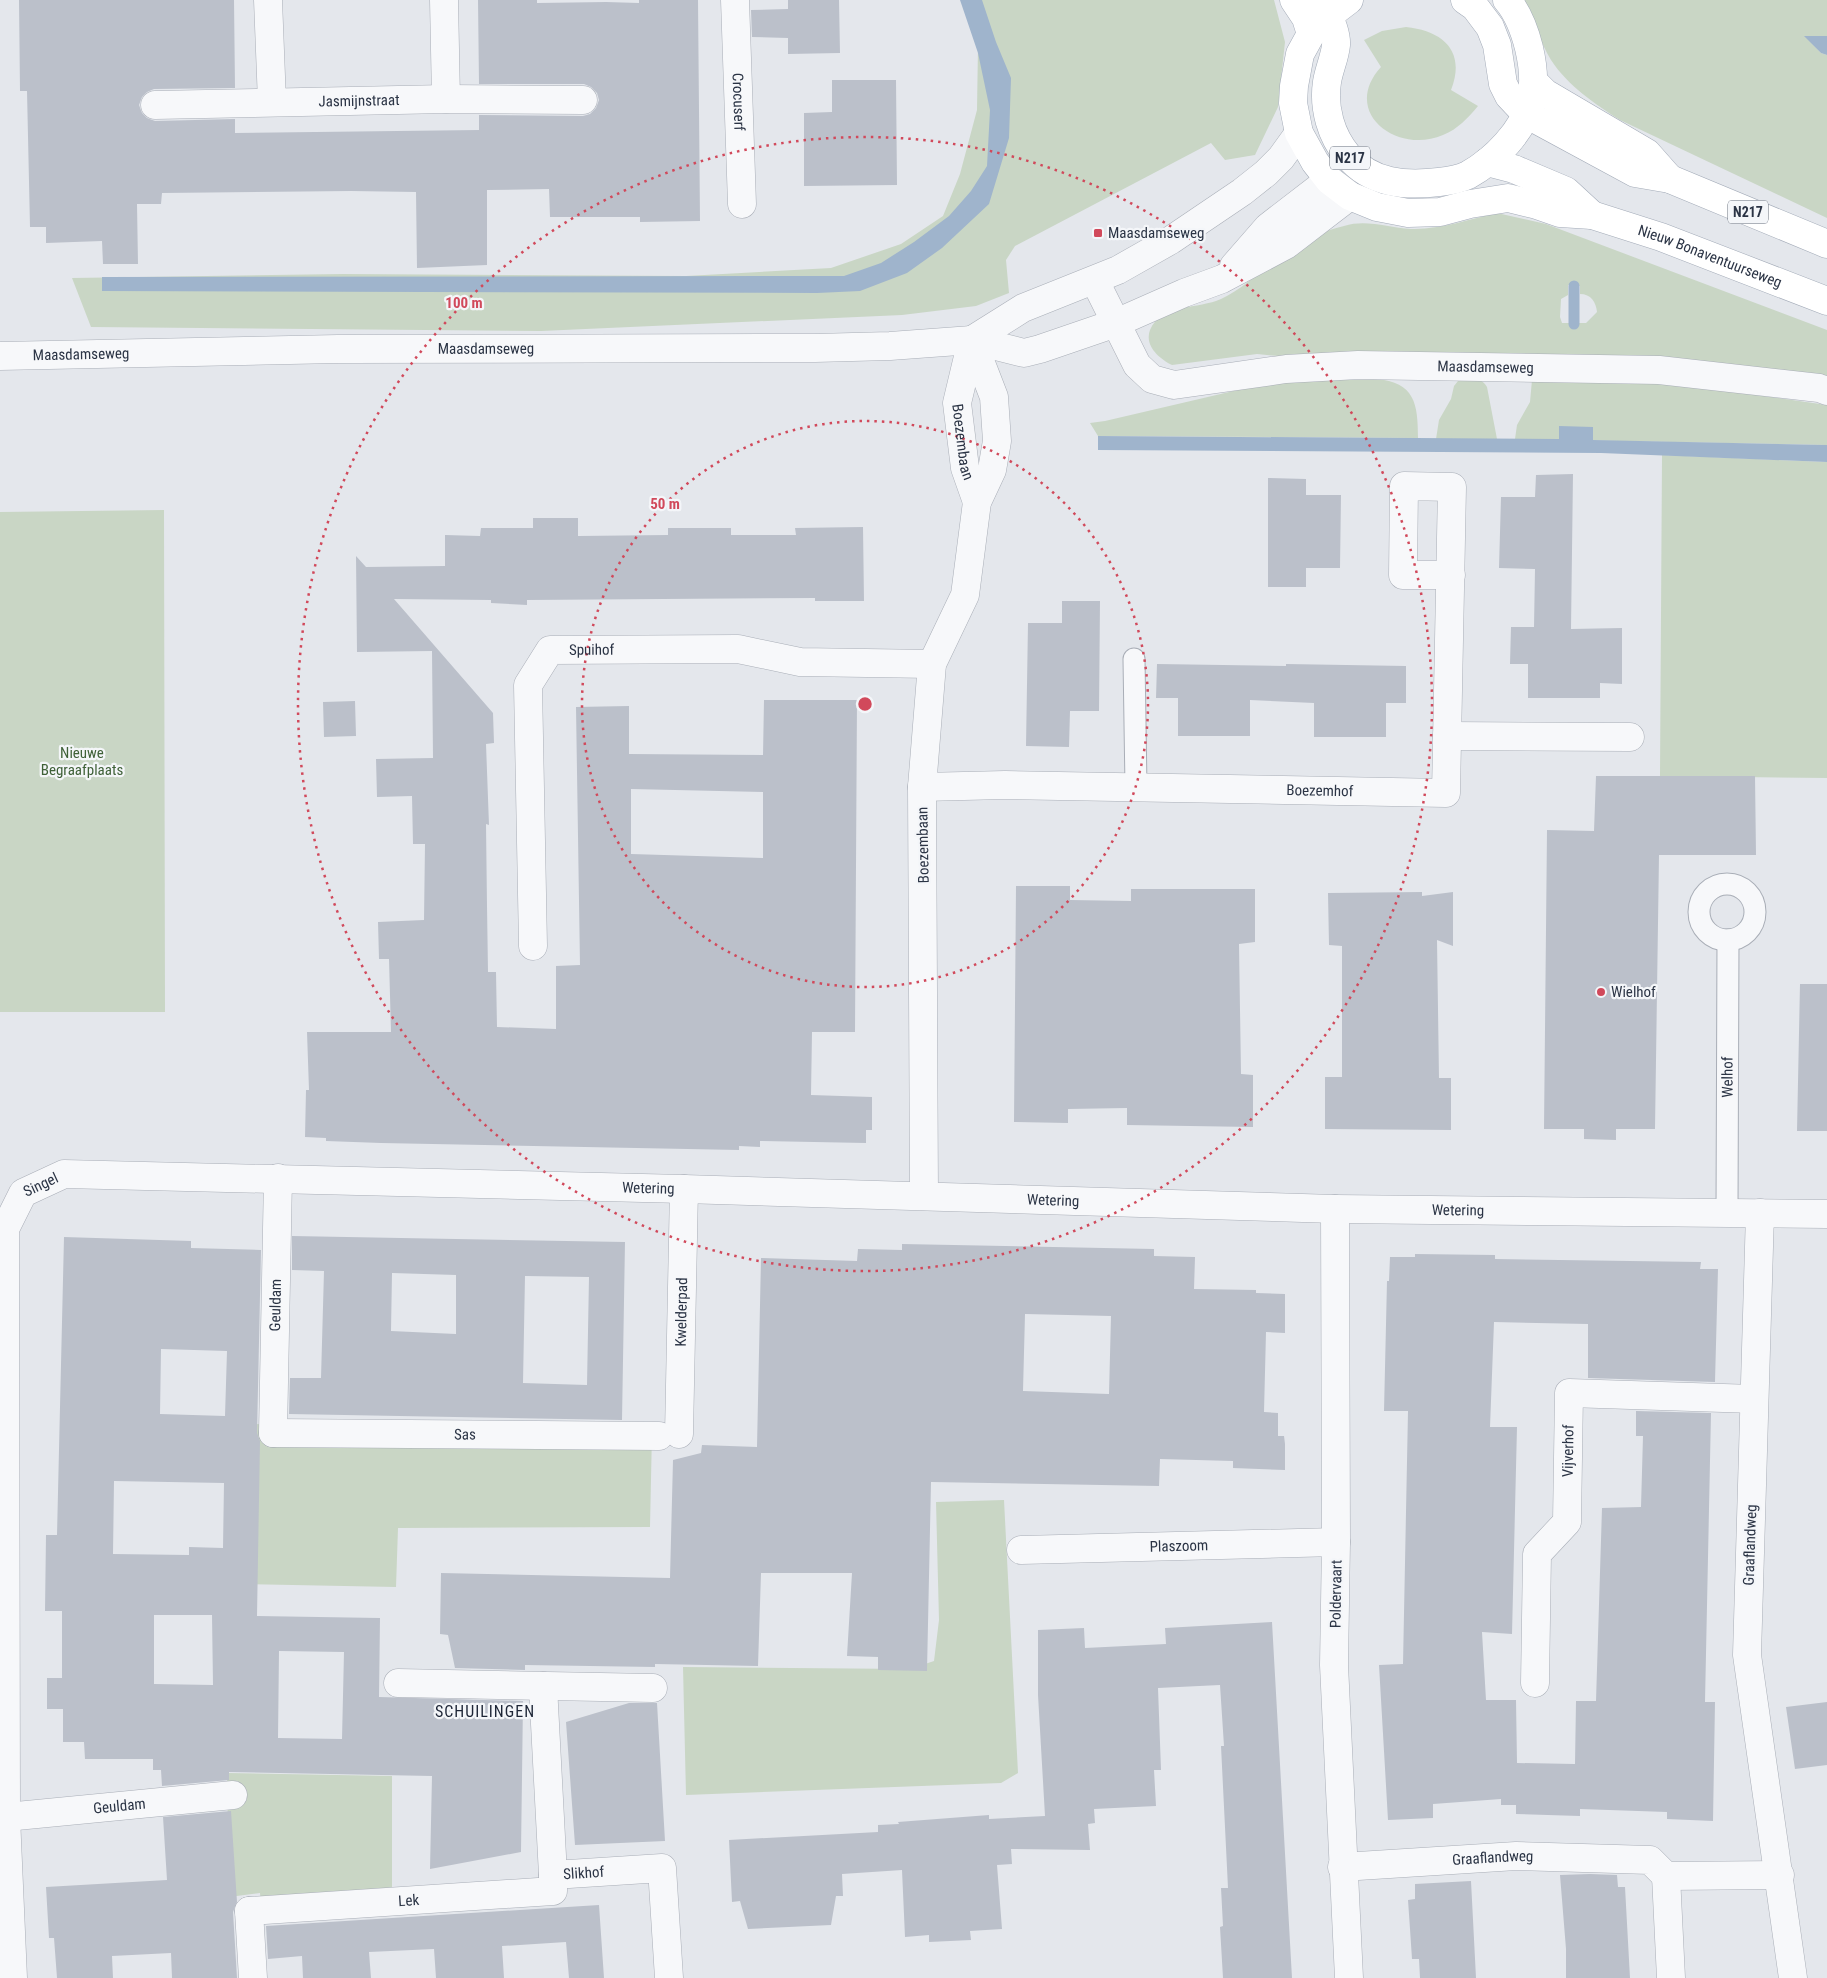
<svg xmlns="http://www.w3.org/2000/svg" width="1827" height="1978" font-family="'Roboto Condensed',sans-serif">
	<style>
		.green { fill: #c9d6c5; fill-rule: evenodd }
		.water { fill: #9fb4cc }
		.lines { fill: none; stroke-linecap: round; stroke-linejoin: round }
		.stream { stroke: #9fb4cc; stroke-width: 11 }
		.building { fill: #bbc0ca; fill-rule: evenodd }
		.service-casing { stroke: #a9aeb7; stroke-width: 23 }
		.pedestrian-casing { stroke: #a9aeb7; stroke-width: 29 }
		.minor-casing { stroke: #a9aeb7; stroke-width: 29 }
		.tertiary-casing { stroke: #a9aeb7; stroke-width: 29 }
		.primary-casing { stroke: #a3abb8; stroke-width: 29 }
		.service { stroke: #f7f8fa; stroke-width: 21 }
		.pedestrian { stroke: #f7f8fa; stroke-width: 28 }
		.minor { stroke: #f7f8fa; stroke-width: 28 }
		.tertiary { stroke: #f7f8fa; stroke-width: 28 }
		.primary { stroke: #fff; stroke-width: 28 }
		.ring { fill: none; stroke: #d1495b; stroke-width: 2.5; stroke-dasharray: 2.5 5 }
		.poi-dot { fill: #d1495b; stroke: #f4f6f9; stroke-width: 2 }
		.labels { text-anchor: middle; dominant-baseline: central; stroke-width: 4.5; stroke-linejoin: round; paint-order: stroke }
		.shield { fill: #f4f6f9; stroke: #676e7b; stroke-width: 1 }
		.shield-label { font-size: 14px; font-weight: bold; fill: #2b3445 }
		.street-label { font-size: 15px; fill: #2b3445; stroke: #f4f6f9 }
		.poi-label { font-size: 15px; fill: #2b3445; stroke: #f4f6f9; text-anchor: start }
		.park-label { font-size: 15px; fill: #3f6138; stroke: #f4f6f9 }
		.neighbourhood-label { font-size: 16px; letter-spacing: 1px; fill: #1d2536; stroke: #f4f6f9 }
		.centre { fill: #d1495b; stroke: #f4f6f9; stroke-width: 2.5 }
		.ring-label { font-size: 15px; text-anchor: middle; font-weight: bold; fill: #d1495b; stroke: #f4f6f9; stroke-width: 4.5; stroke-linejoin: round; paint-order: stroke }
	</style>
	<rect width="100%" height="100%" fill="#e4e7ec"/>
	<path class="green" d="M970,0h304l11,42 -7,65 -23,48 -30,5 -14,-17 -196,103 -9,14 3,33 -33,13 -74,9 -361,16 -450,-4 -19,-49 271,-4 343,2 145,-8 70,-24 42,-28 17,-42 17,-64 1,-64z
		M1524,0h303v36h-22l16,17 6,2v163l-207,-98c-25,-16 -52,-34 -69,-60 -10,-16 -18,-42 -27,-60z
		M1406,27c38,4 60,25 45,63l27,16c-10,12 -20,23 -35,29 -46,20 -103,-23 -62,-68l-17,-27 18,-9z
		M1497,213l49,11 281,106v50l-527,-22 -43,-4 -85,11c-12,-6 -28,-19 -22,-35 11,-26 49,-21 71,-31 28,-13 50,-40 77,-56 12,-7 31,-13 46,-17 23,-7 44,2 67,3 28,1 59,-10 86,-16zM1568,285l12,1v8c11,0 16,8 17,18l-11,11h-24l-2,-6 1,-18 7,-4z
		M1465,378c10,1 17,0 22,9l10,52h-61l3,-19 12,-21 3,-13 4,-5z
		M1376,379c39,3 42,25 42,59l-320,-2 -8,-13 15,-2 167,-39z
		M1532,380l126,3 63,7 106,15v40l-312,-6 2,-14 13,-23z
		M1662,455l165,7v316l-167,-2z
		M164,510l1,502h-165v-500z
		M251,1424l401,8 -2,95 -252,1 -2,59 -150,-3z
		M1004,1500l14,273 -17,10 -315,12 -3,-128 227,2 24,-8 5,-41 -3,-118z
		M227,1773l165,3v119l-131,11 -1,-13 -31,4z"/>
	<path class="water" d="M960,0h22l14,42 15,36 -2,60 -20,66 -47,44 -35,25 -47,18 -43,2 -715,-2v-14l742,-1 37,-13 33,-21 35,-26 22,-25 16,-25 3,-56 -12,-57z
		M1804,36h23v19l-6,-2z
		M1559,426l34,1v13l234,5v17l-226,-9 -503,-3v-14l461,3z"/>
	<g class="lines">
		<path class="stream" d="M1574,324v-38"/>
	</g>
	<path class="building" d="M19,0h215l1,88 -81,1 -7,3 -5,5 -3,8 3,8 5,5 8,3 80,-2v14l244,-3v-15l104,1 7,-2 6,-6 3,-8 -2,-7 -6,-6 -7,-3h-105l-1,-84h59v3l69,-1 33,1v-3h59l2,221 -60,1v-5h-90l-1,-28 -62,1v75l-70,3 -1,-76 -65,-1 -189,2 -1,11h-24l1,60h-35l-1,-23 -56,2v-16h-16l-3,-136h-7z
		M788,0h51l1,53 -52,1v-16l-36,-1 -1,-27 37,-1z
		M832,80h64l1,105 -93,1v-73l28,-1z
		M1573,474l-2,155 51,-1v56l-22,-1v15h-72v-34h-18l1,-37h23l1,-58 -36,-1 2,-71h34l1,-22z
		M1268,478l38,1v16h35l-1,73h-34v19h-38z
		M533,518h45v18l90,-1v-7h63v7h65l-1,-7 68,-1 1,74h-49v-3l-288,2v5l-36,-2v-3l-97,-1 99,114 1,30 -8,1 3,81 -3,-1 1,82 1,66h8l1,55 59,2v-63l24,-1 -4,-258 53,-1v48l134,1 1,-55h93l-2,332h-43l-1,63 61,2v33h-6v13l-106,-2v6l-21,-1v4l-358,-7 -55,-2v-3l-21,-1 1,-47h3l-2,-58h84l-2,-73h-10l-1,-37 46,-2 1,-76h-12l-1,-48 -35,1 -1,-38 57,-1 -1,-107 -75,1 -1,-96 10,11 79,-1v-31l35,1 1,-8h52zM631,789l132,3v66l-132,-4z
		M1062,601h38l-1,110h-29l-1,36 -43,-1 2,-123h34z
		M1157,664l129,2v-2l120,2v37h-20v34h-72v-34l-64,-3v36h-72v-38h-22z
		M355,701l1,35 -32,1 -1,-35z
		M1596,776h159l1,79h-97l-4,274h-39v11l-32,-1v-10h-40l3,-299 47,1z
		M1016,886h54v14l61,1v-12h124v53l-16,2 2,130 12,1v52l-126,-2v-17l-59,1v14l-54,-1z
		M1422,892v4l31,-4v54l-16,-6 2,138h12v52l-126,-1v-52h17v-131l-13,-1 -1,-52z
		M1800,984h27v147h-30z
		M292,1236l333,6 -3,178 -333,-6 1,-36h31l3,-107 -32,-1zM392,1273l64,2v59l-65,-3zM525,1276l64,1 -2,108 -64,-2z
		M64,1237l127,4v7l70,2 -4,183 3,8 -3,175 123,2 -1,79 144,4 -2,151 -91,17 2,-93 -203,-4v8l-67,6 -1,-16h-8v-11h-68l-1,-17h-21v-33h-16v-31h15v-67h-17l1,-76h11zM161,1349l66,2 -2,65 -65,-2zM114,1481l110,2 -1,65 -34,-1v8l-76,-1zM154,1615h58l1,70 -59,-1zM279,1651l65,1 -2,87 -64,-1z
		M902,1244l252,5v7l41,1 -1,32 62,1v3l29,1v39l-19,-1 -2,80 14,1v23h6l1,8v26l-52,-2v-7l-73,-2 -1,27 -228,-4 -4,189 -49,-1v-13l-31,-1 5,-83h-91l-3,93 -103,-2v3l-130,-2v5l-70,-2 -7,-33 -8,-1 1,-61 229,5 3,-118 28,-7 1,-8 55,2 4,-189 96,3 1,-12 44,1zM1025,1314l86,2 -2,78 -86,-3z
		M1415,1254l80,1v4l206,3 -1,7h18l-3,113 -127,-4v-54l-94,-2 -4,105h27l-5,207 -30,-2 4,68h30l1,63 58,1 1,-63h20l6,-193 39,-1 2,-71h-7v-25l75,2 -6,289h10l-2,119 -46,-2v-7l-87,-3v7l-64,-2v-9h-15v-6l-68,5v14l-45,2 -9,-155 24,-1 5,-253h-24l3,-130h2l1,-24h25z
		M1272,1622l20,356h-69l-3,-51 3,-1 -2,-38h7l-7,-142h3l-4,-61 -62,3 3,82h-7l2,36 -62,3 1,14 -7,1 2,26 -79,-1 1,15 -15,1 5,64 -32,2 1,9 -42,2v-7l-24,2 -3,-67 -60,4 1,22h-7l-5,29 -83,4 -8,-28 -8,1 -3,-62 149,-8v-7l21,-1 -1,-2 91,-7v4l56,-3 -7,-121v-65l46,-2 1,20 81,-4 -1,-16z
		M1827,1702v63l-32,4 -9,-62z
		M629,1703h28l8,138 -90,4 -9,-123z
		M231,1811l6,91 -4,10 4,66h-65l-1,-25 -59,3 1,22h-56l-3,-40h-5l-3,-51 121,-7 -4,-63z
		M1590,1874l27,1 1,12h7l5,91h-64v-29l-6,-74z
		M1471,1881l5,97h-56l-1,-19h-7l-2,-30 -2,-29 7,-1v-15z
		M599,1905l5,73h-35l-3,-36 -64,4 2,32h-68l-2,-29 -65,3 2,26h-68l-1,-22 -34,3 -2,-33z"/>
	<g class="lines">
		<g class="service-casing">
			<g id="service">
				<path d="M1134,659l2,128"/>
				<circle cx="1727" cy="912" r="28"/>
				<path id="s1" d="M1727,1213l1,-273"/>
			</g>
		</g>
		<g class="pedestrian-casing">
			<g id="pedestrian">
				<path id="s2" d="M273,1433l386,3"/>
				<path id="s3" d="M249,1911l304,-20v-16"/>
			</g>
		</g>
		<g class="minor-casing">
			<g id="minor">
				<path d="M268,0l4,102"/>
				<path d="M444,0l2,99"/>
				<path id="s4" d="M735,0l7,204"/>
				<path id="s5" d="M155,105l291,-6 137,1"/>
				<path id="s6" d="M1095,281l42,84 15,14 22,6 112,-16 72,-4 301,5 160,18 8,3"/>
				<path id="s7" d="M972,340l-15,63 8,65 12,34"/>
				<path d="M1447,736l183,1"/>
				<path id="s8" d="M922,787l83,-2 441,8 6,-306 -48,-1 -1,89h48"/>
				<path id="s9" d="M533,946l-5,-261 22,-35 188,-1 62,13 132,2"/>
				<path d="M924,1196l-2,-409 10,-123 33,-69 12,-93 15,-32 5,-29 -3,-44 -22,-57"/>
				<path d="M1335,1209l1,333 -2,123 15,313"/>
				<path d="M1760,1213l-13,442 46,323"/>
				<path id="s10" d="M273,1433l5,-255"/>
				<path id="s11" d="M679,1434l5,-245"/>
				<path id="s12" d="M1021,1550l315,-8"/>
				<path d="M398,1683l255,5"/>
				<path id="s13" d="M1535,1683l2,-129 30,-32 2,-129 185,6"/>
				<path id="s14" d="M543,1686l10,189 109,-7 7,110"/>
				<path id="s15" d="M6,1817l227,-22"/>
				<path id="s16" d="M1342,1867l174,-11 134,4 16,16 114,-1"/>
				<path d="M1666,1876l5,102"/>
				<path d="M249,1911l4,67"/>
				<path id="s17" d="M13,1978l-7,-161 -1,-588 18,-36 41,-19 620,15 651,20 492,5"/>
			</g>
		</g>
		<g class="tertiary-casing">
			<g id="tertiary">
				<path d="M1234,266l34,-39 61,-47"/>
				<path d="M972,340l51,-32 95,-38 53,-30 71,-48 24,-19 15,-15 18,-25"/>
				<path id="s18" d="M0,356l338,-7 477,-1 75,-2 82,-6 52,13 16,-4 76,-26 68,-30 38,-14 64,-34 64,-49"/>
			</g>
		</g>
		<g class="primary-casing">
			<g id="primary">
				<path d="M1294,0l12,18 5,16"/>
				<path id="s19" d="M1349,0l-21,16 -17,18 -11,20 -6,32 -1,17 6,30 16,29 14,18 21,16 27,11 31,6 32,-1 30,-8 38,-6 29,7 23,8 32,2 69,22 166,64"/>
				<path d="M1465,0l10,7 15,20 7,18 6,39 6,12 17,18 109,59 35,6 157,65"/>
				<path d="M1321,2c7,12 16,29 15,43 -1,12 -7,24 -9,37 -4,26 4,54 21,74 23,28 58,30 91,26 9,-1 21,-3 29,-7 27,-15 55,-44 63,-74 4,-18 2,-36 -2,-53 -4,-16 -11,-35 -22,-48"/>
				<path d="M1534,82l11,11 102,60 23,26"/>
				<path d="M1487,162l27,7 52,22 26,24"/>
			</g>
		</g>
		<use href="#service" class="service"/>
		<use href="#pedestrian" class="pedestrian"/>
		<use href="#minor" class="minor"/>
		<use href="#tertiary" class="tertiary"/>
		<use href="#primary" class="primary"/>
	</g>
	<g class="ring">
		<circle cx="865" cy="704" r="283"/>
		<circle cx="865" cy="704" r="567"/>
	</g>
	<g class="poi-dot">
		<rect x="1093" y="228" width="10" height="10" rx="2.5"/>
		<circle cx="1601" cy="992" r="5"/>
	</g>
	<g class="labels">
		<g class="shield">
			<rect x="1330" y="146.5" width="40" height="23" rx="4"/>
			<rect x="1728" y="200.5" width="40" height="23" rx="4"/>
		</g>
		<g class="shield-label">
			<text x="1350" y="158">N217</text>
			<text x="1748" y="212">N217</text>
		</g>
		<g class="street-label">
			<text stroke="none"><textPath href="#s5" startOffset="204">Jasmijnstraat</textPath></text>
			<text stroke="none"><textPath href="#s4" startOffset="102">Crocuserf</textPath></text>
			<text stroke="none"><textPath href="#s19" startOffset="610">Nieuw Bonaventuurseweg</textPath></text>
			<text stroke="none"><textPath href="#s18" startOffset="486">Maasdamseweg</textPath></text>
			<text stroke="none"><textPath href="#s18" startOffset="81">Maasdamseweg</textPath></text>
			<text stroke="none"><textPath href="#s6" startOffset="450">Maasdamseweg</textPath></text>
			<text stroke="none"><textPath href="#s7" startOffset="104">Boezembaan</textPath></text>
			<text stroke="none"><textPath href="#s9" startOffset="344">Spuihof</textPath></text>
			<text stroke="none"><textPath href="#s8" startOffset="398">Boezemhof</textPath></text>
			<text transform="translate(923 845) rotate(-91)">Boezembaan</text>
			<text stroke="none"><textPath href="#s1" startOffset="136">Welhof</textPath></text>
			<text stroke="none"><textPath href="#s17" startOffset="809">Singel</textPath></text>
			<text stroke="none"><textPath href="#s17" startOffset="1419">Wetering</textPath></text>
			<text stroke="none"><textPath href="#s17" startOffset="1824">Wetering</textPath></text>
			<text stroke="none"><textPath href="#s17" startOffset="2229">Wetering</textPath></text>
			<text stroke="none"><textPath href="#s10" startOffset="128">Geuldam</textPath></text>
			<text stroke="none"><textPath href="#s11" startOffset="122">Kwelderpad</textPath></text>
			<text stroke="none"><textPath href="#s2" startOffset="192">Sas</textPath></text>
			<text stroke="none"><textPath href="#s13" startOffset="244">Vijverhof</textPath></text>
			<text transform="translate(1750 1545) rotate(-88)">Graaflandweg</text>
			<text stroke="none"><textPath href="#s12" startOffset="158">Plaszoom</textPath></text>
			<text transform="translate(1336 1594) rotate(-89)">Poldervaart</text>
			<text stroke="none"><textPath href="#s15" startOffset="114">Geuldam</textPath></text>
			<text stroke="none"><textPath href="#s16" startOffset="151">Graaflandweg</textPath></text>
			<text stroke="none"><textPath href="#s14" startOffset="220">Slikhof</textPath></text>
			<text stroke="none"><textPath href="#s3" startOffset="160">Lek</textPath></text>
		</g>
		<g class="poi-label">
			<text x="1108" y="233">Maasdamseweg</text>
			<text x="1611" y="992">Wielhof</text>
		</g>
		<g class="park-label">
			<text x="82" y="753">Nieuwe<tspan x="82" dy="17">Begraafplaats</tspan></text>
		</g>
		<g class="neighbourhood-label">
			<text x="485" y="1711">SCHUILINGEN</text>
		</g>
	</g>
	<circle cx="865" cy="704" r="8" class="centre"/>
	<g class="ring-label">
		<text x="464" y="308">100 m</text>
		<text x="665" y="509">50 m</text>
	</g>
</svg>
